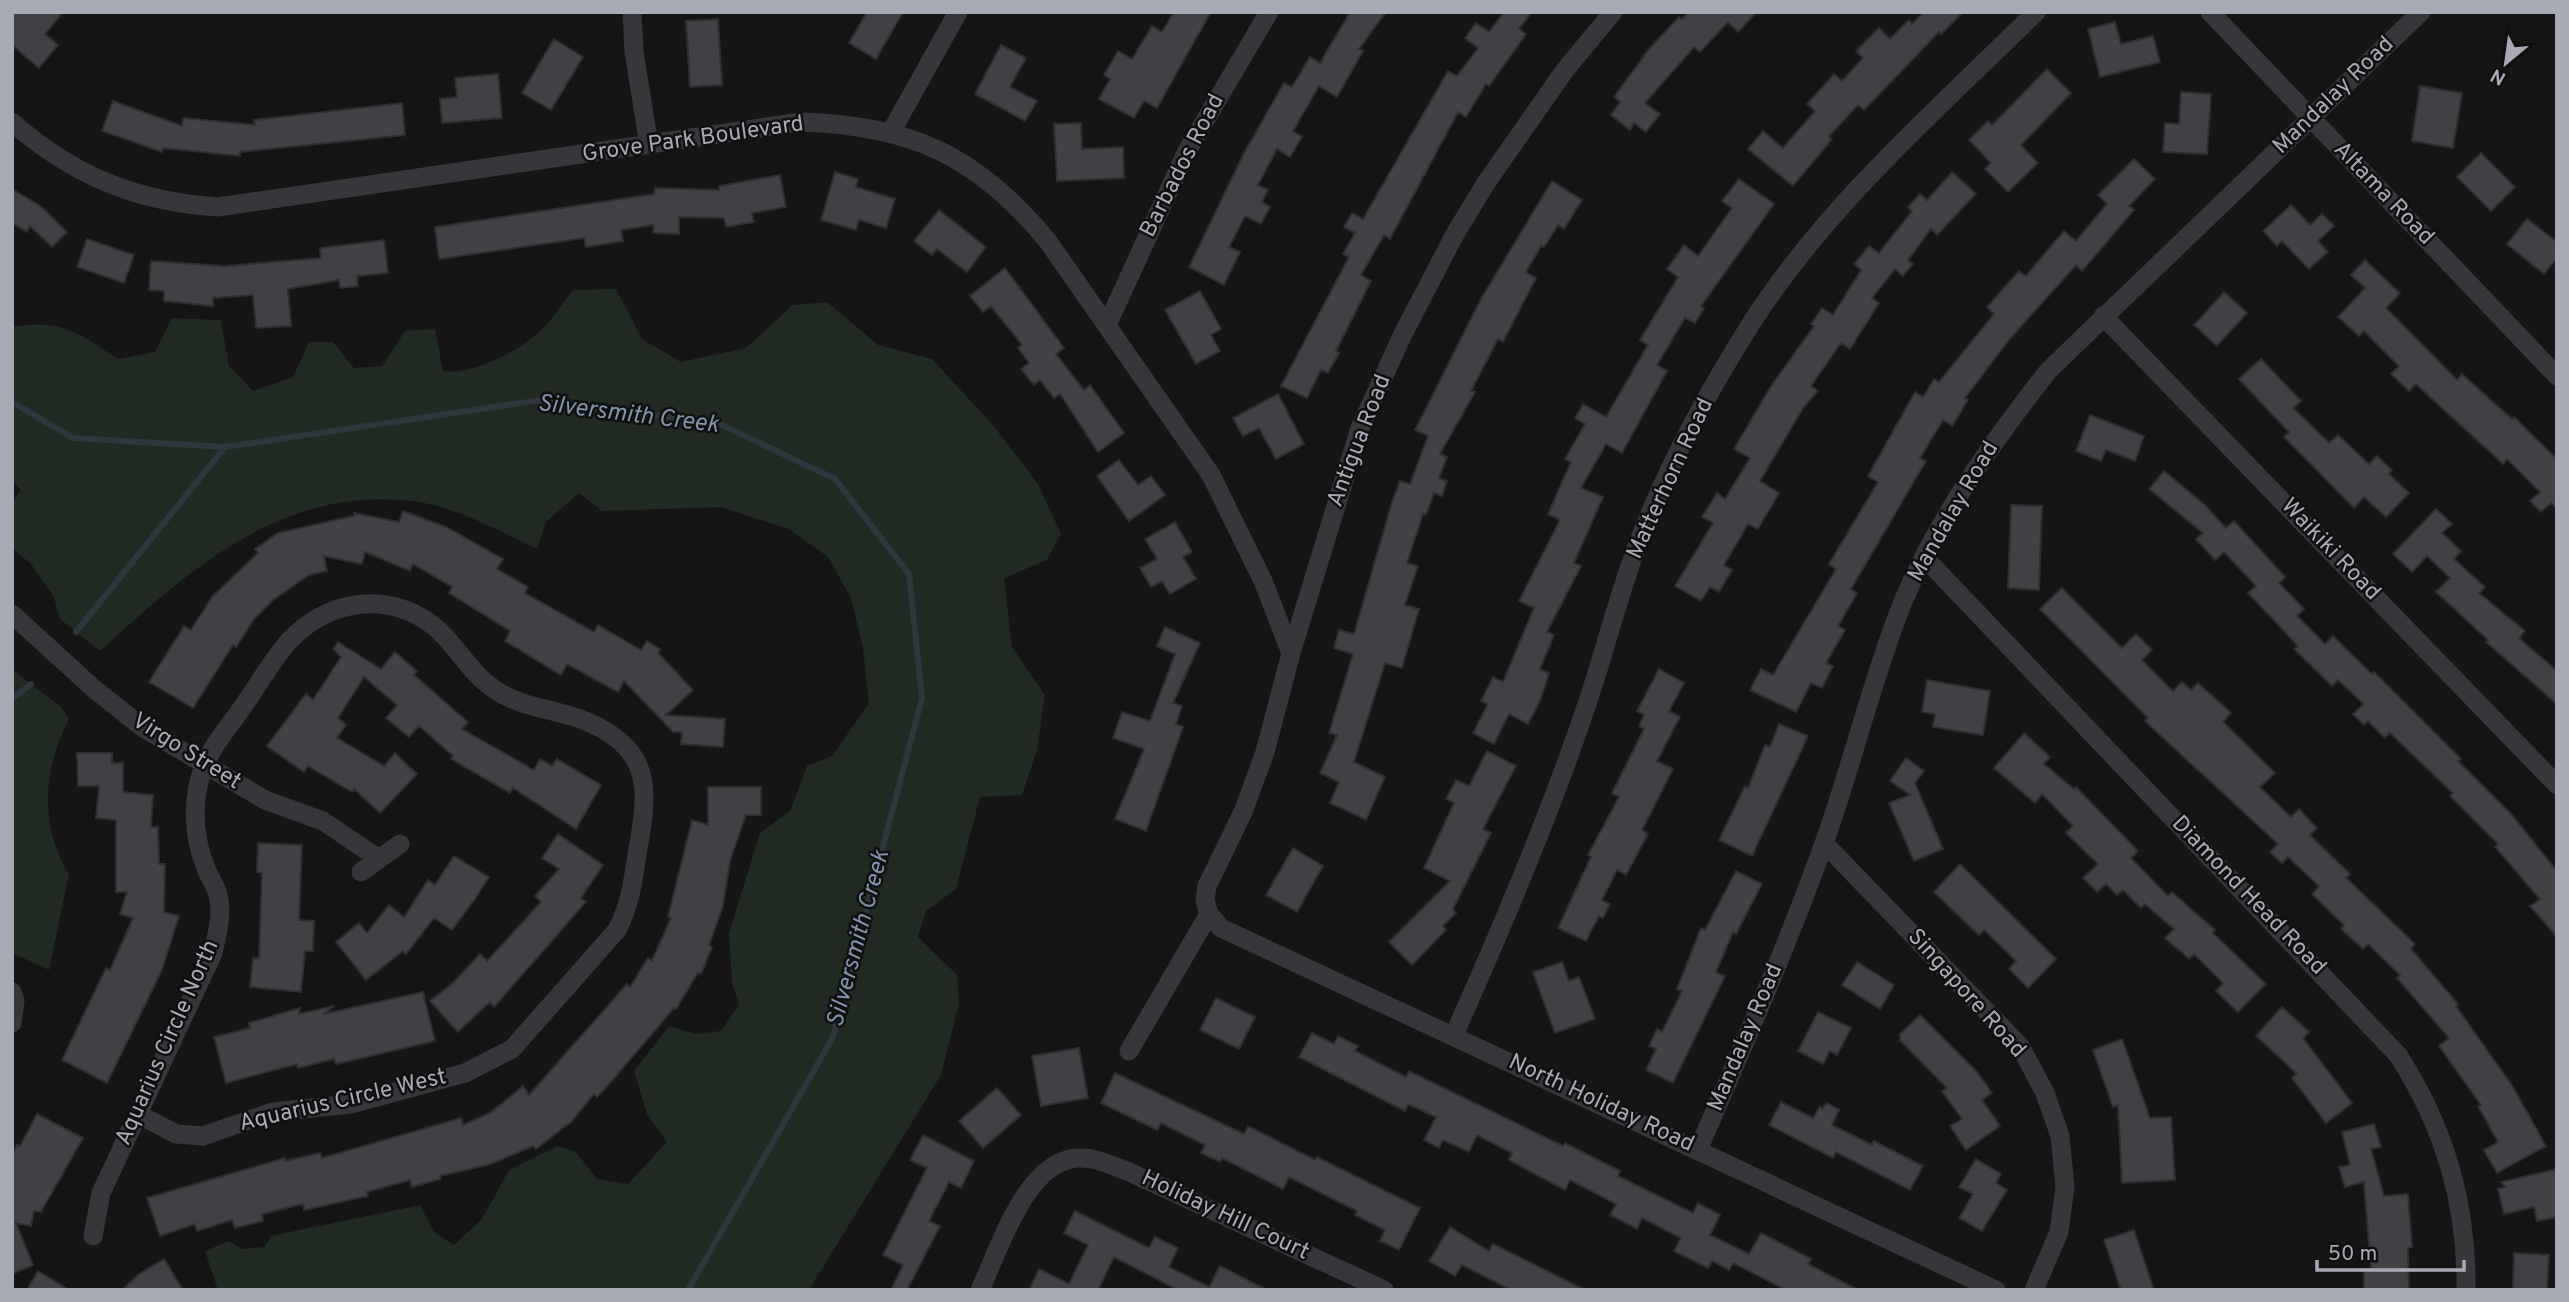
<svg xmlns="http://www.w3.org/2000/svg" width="2569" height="1302" font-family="Overpass,sans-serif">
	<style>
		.green { fill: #212923 }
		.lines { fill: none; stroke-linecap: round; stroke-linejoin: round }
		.stream { stroke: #2f363e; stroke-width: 6 }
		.building { fill: #424246; stroke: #2f2f32; stroke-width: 2 }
		.minor { stroke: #36363b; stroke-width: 19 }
		.labels { text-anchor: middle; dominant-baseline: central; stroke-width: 5; stroke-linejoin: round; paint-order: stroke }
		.street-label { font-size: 23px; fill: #a8aab5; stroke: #101011 }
		.water-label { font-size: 24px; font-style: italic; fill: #8194ae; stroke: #101011 }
	</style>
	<rect width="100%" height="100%" fill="#151516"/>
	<path class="green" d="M616,289l26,50 39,23 65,-14 47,-43 34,-3 51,43 54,14 60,65 46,60 23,50 -14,26 -43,18 8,69 33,48 -8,55 -15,45 -42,2 -24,92 -30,22 -8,26 39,38 2,29 -18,71 -132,215h-591l-13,-39 24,-10 13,8 23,-2 6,-11 149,-31 14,27 20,13 28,-26 27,-49 48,-24 18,5 22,28 31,5 39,-42 -20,-28 -13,-43 35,-45 27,8 25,-3 18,-26 -7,-22 -3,-50 31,-100 30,-22 17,-45 25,-10 37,-53 -6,-55 -12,-50 -23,-41 -39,-28 -68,-22 -119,4 -23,-18 -33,29 -9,27c-35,-17 -80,-41 -118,-47 -134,-19 -228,66 -319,149l-40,-32 -6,-22 -23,-33 -19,-16v-46l9,-12 -9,-8v-155c51,-8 65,5 106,32l37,-7 17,-34 49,2 8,46 24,25 40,-14 16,-35h24l21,26 28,-2 23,-35 30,-2 8,42c32,4 81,-22 103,-46 10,-11 18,-24 27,-35z
		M12,669l49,38 8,12c-26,50 -30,106 0,155l-20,96 -37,-17z"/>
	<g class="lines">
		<path class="stream" d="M12,402l61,36 152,9
			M76,632l149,-185 316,-47 179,24 115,55 74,95 13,124 -89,339 -145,253
			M12,699l19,-15"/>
	</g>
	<path class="building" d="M12,12h51l-18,22 13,11 -19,23 -27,-23z
		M867,12h36l-27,47 -27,-16z
		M1174,12h37l-54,96 -13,-7 -10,17 -35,-19 11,-20 -6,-4 14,-24 14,8 20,-33 10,6z
		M1350,12h36l-27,37 4,2 -26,46 -18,-11 -26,45 9,6 -12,20 -13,-8 -19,36 10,5 -6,12 8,5 -9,17 -16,-8 -16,31 11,5 -16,33 -35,-18 54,-112 41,-72 8,4 18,-30 10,6z
		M1504,12h28l-13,17 7,5 -37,52 -3,-2 -20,33 -8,-5 -68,127 -6,-4 -23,40 10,6 -35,70 3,2 -11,20 -7,-3 -14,28 -26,-12 68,-129 -6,-3 12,-21 -11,-6 8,-14 11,6 85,-148 9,5 21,-28 -13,-10 11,-15 13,9z
		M1688,12h69l-19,20 -10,-10 -28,30 -6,-5 -49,56 15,11 -14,18 -12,-9 -4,7 -19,-15 9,-13 -6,-5 36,-49 29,-31 3,2z
		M1924,12h39l-22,22 -2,-2 -75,78 -6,-5 -29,31 3,3 -39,47 -45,-37 15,-18 20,17 32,-37 -8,-7 27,-30 8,7 21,-23 -7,-7 23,-23 11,11 19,-19 3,4z
		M718,19l4,66 -32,2 -4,-66z
		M2115,22l6,22 32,-8 7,26 -60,15 -12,-48z
		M554,39l29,18 -32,53 -29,-17z
		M1001,45l25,13 -16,29 27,14 -12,20 -50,-27z
		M2047,69l24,24 -50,52 17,18 -30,29 -23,-23 6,-6 -22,-23 19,-19 4,4z
		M498,74l4,44 -60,5 -2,-24 17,-2 -2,-19z
		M2420,86l42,7 -9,55 -41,-7z
		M2181,92l30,2 -4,60 -44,-2 2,-29 14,1z
		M113,101l69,25 1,-8 72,7 -1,-5 148,-17 3,32 -165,17v4l-77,-8 -1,4 -60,-21z
		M1081,123l1,26 41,-2 1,31 -67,3 -3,-57z
		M2481,153l34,34 -24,24 -34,-34z
		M2134,159l21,20 -26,27 5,4 -52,61 -6,-6 -67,75 -44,58 3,2 -16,26 -9,-6 -23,38 6,3 -75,128 6,4 -19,33 7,4 -19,33 7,3 -11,22 -11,-5 -15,29 -46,-22 11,-21 12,6 63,-106 -7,-5 49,-82 -10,-6 47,-84 8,5 11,-18 5,3 55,-68 -7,-7 32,-36 7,5 38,-45 12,10 31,-37 -9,-9z
		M835,172l23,7 -2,8 39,12 -9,29 -27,-8 -3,10 -35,-10z
		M1952,172l24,22 -39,41 -6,-6 -23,31 5,4 -10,12 -8,-7 -23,29 7,5 -29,46 -9,-6 -30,43 7,5 -15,17 -43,73 19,12 -21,36 -10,-5 -24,41 8,5 -13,22 -9,-5 -9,14 -26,-15 38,-63 -11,-6 15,-24 8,6 25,-41 -16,-9 37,-63 43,-60 -3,-2 11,-16 11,7 28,-45 -7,-6 15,-18 10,7 33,-42 -4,-4 12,-13 7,6z
		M780,175l6,32 -34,6 2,9 -28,5 -2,-9 -45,-1v17l-26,-1 1,-8 -33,5 2,11 -37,6 -2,-9 -145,21 -4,-32 219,-33 1,-6 64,2v-4z
		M1739,179l35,25 -73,102 3,2 -9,15 -10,-5 -28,47 10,6 -45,82 -16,-9 -25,44 22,9 -29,66 7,3 -34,66 7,3 -14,34 9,4 -9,28 -12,23 -19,-10 -15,30 -21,-11 15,-29 -7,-3 12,-24 10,5 31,-74 -15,-7 41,-81 -12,-6 23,-52 -6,-3 20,-35 -10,-6 8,-14 23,13 42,-72 -8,-5 38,-63 -11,-8 17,-24 14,11 34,-48 -10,-7z
		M1552,181l30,19 -18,29 -6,-4 -14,22 -3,-1 -15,26 10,6 -33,64 -5,-3 -27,52 4,1 -35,62 7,3 -8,21 8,3 -5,15 -8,-3 -8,22 -3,-1 -16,49 11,3 -13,39 14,4 -17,59 -17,-5 -31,99 31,15 -19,43 -36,-17 9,-21 -19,-9 17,-38 -8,-2 24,-79 -19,-6 5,-18 15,4 38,-132 8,-21 10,3 18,-48 -13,-6 66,-131z
		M12,189l30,18 25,25 -15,15 -22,-21 -3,6 -15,-9z
		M2291,205l19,20 12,-11 12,12 -16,15 10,11 -19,17 -27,-28 -5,5 -14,-15z
		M939,210l47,37 -19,25 -30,-23 -5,6 -18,-14z
		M2527,219l30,23v16l-13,16 -37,-30z
		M87,239l47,16 -10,28 -47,-16z
		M384,240l4,33 -31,3 1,10 -18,2 -1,-8 -51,9 3,37 -35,2 -3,-33 -40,3v8l-49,-5v-10l-15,-1 2,-29 74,5 96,-8 -1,-10z
		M2365,260l35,33 -14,15 71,72 5,-6 50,45 2,-2 43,42v50l-6,-6 -10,9 -11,-11 10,-9 -33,-33 -4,5 -87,-80 -7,7 -18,-17 8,-8 -35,-35 -5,5 -21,-19 27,-29 -14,-13z
		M1005,268l59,80 -8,6 28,36 6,-5 34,48 -26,19 -38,-58 -6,4 -14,-18 -6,5 -13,-16 8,-6 -11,-15 4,-3 -31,-39 -8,6 -13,-16z
		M1200,291l21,38 -10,6 9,16 -24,13 -31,-54z
		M2224,292l23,21 -30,33 -23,-21z
		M2261,359l40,42 -8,7 36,35 9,-8 31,29 8,-8 15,14 -3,4 20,19 -23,24 -22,-20 -10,11 -70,-71 5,-5 -50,-53z
		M1278,394l26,50 -28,15 -17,-31 -16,8 -10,-18z
		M2090,415l54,21 -9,25 -29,-11 -5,11 -25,-10z
		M1119,460l19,25 13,-9 14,19 -36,26 -32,-45z
		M2164,471l41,34 21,23 8,-7 51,56 -6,6 25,26 -7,7 28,28 8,-8 39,38 2,-2 87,87 -3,2 54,54 45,56v66l-27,-31 10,-7 -45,-52 3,-3 -48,-48 3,-3 -63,-60 -5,5 -17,-17 -4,4 -11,-11 11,-10 -26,-24 -6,6 -38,-37 4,-3 -50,-53 8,-7 -32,-34 -9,8 -19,-21 7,-6 -54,-44z
		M2011,505l31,1 -3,84 -31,-2z
		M2436,509l16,15 -10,9 19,18 -7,8 31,28 -6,6 46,38 -6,7 38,33v33l-71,-62 2,-2 -52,-48 14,-14 -23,-22 -15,16 -19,-18z
		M403,511l43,16 57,32 -6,10 31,18 -3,6 69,39 4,-7 43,25 6,-9 13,8 -2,4 35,37 -27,25 59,4 -2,28 -42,-3 1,-12h-9l-49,-51 -6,11 -51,-28 -6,11 -56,-34 5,-10 -61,-38 3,-6 -39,-23 -3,7 -45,-19 -3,12 -38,-8 3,15 -18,4 -36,25 -18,18 -19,29 -3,-2 -40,63 -44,-26 35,-56 7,4 21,-33 46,-44 -3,-4 23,-16 76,-17v-3l45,9z
		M1175,522l17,30 -9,5 13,22 -26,15 -8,-13 -11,6 -11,-19 17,-9 -12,-20z
		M2062,588l60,60 14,-14 16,16 -10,10 31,31 9,-9 9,8 7,-7 33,30 -8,9 52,51 -15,14 31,30 8,-8 18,19 -7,7 40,39 -4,4 69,66 -4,5 47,55 -2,2 57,81 33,59 -49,27 -13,-23 14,-8 -20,-36 3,-1 -42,-59 10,-8 -52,-60 3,-3 -32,-31 -5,5 -22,-20 3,-4 -32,-31 7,-8 -31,-29 -6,6 -12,-11 8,-8 -133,-123 3,-3 -108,-109z
		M1165,627l35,16 -27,60 9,3 -6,18 7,3 -37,104 -31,-12 29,-70 -31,-11 9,-26 28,9 25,-67 -18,-8z
		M338,642l43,27 14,-17 22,19 -3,4 54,47 -6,7 72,41 6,-11 12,7 5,-7 44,26 -25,44 -63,-41 -3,5 -59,-34 2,-3 -34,-30 -10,11 -23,-19 11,-13 -33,-28 -26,41 8,7 -9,13 47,28 11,-13 22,21 -37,39 -26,-24 -2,3 -44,-26 -4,6 -37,-26 39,-52 7,6 28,-43 -8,-8z
		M1659,669l25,14 -15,28 11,6 -23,44 16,8 -31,61 6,4 -22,41 -9,-5 -15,30 8,4 -7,14 -4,-2 -13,25 -28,-13 33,-71 -3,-2 31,-58 -7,-4 32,-64 -5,-3 5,-11 -7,-4z
		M1927,680l63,11 -7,44 -50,-8 2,-13 -13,-2z
		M1779,724l29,12 -56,120 -33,-16 26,-54 3,2 17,-43 5,2z
		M2024,733l26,24 -6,7 30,25 2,-2 62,64 -7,7 37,38 4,-4 43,38 -2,3 53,51 -28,28 -22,-21 7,-8 -29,-29 -5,5 -24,-21 9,-9 -29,-25 -4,4 -18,-18 -6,5 -11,-11 -9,8 -14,-14 15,-14 -32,-31 7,-7 -31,-32 -7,9 -41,-35z
		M1487,751l29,15 -33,63 8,4 -38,76 3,4 -13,13 3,4 -34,35 -23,-23 61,-61 -26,-13 30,-65 -8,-4 10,-19 13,6z
		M77,753h35v10h11v29l30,3 -2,32h7l1,37h6l-1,48 15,4 -17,54 -55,113 -45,-23 44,-92 4,2 23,-52 -13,-4 7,-22h-11v-72l-20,-2 3,-32h-21z
		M1906,758l18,13 -9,12 28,66 -29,12 -25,-58 21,-8 -20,-14z
		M708,787h53v28h-15l-16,46 -7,45 -14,39 3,2 -11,27 -3,-1 -22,36 -2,-1 -57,67 -20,22 -3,-3 -22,27 -36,28 -3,-3 -42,18 -51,12 1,3 -29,8 -2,-7 -43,12 1,4 -64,14 -1,-6 -41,10 1,7 -28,7 -3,-8 -35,11 -2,-7 -35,12 -13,-38 138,-40v3l35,-8 2,5 139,-40 2,7 27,-12 33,-27 6,9 98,-111 3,3 18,-29 4,3 19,-43 -3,-1 24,-97 16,5z
		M558,834l45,31 -22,33 5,4 -92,105 -4,-5 -32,30 -28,-31 23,-18 27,-29 7,7 54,-59 -6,-6 24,-27 -17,-11z
		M258,843l44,2 -3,75 15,1 -1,30h-8l-4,41 -51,-5 3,-29h6l3,-85 -5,-1z
		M1293,848l30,18 -26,46 -31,-17z
		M454,856l35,21 -14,22 -23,31 -18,-12 -28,36 -3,-3 -37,29 -30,-38 23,-19 8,10 22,-28 15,12 24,-37 7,5z
		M1960,864l96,95 -28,29 -19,-19 7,-8 -32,-31 -5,5 -45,-43z
		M1736,871l26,13 -26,50 -3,-2 -17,40 9,4 -52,107 -27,-13 10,-21 -7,-3 8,-17 5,3 20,-41 -5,-2 24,-61 4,2z
		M1562,962l7,19 10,-4 16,42 -40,14 -22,-61z
		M1857,962l37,23 -14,24 -38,-24z
		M423,992l12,49 -99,23 -2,-5 -36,9 -1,-4 -71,19 -12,-46 36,-9 -1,-5 51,-15 -1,6 35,-8 -10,8z
		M1216,998l39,19 -16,32 -39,-19z
		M2282,1007l27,25 -6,6 49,65 -26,20 -34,-45 5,-4 -41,-38z
		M1818,1012l33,16 -14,27 -7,-4 -7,13 -25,-13z
		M1920,1015l57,57 15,21 -10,7 18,26 -34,24 -16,-24 12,-7 -20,-28 5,-3 -47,-48v-6z
		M1312,1033l22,11 4,-8 20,10 -3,5 51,26 3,-6 154,75 2,-3 55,28 -2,5 75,37 5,-10 22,12 -10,20 39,19 12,-21 50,26 -3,5 50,26h-72l-53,-27 -4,7 -17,-9 -4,7 -34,-17 7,-13 -39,-20 -5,11 -27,-14 6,-11 -46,-24 -5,10 -56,-30 3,-7 -35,-18 -8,17 -26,-12 -4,8 -15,-8 12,-23 -28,-13 -3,7 -106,-54z
		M2122,1039l28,79 21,-1 4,63 -53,3 -4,-78 -5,2 -20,-57z
		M1079,1048l9,50 -47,8 -9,-50z
		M1115,1073l129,61 4,-8 67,34 2,-3 103,51 -21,42 -19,-9 5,-11 -30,-15 2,-4 -68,-34 -6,12 -61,-31 -2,4 -19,-9 4,-8 -44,-22 -4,7 -56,-27z
		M997,1088l24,27 -38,33 -24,-27z
		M1781,1102l32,16 7,-12 2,2 5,-5 12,7 -7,15 40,20 2,-4 49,25 -13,24 -74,-38 -3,6 -64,-33z
		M37,1114l46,24 -42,74 -7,-1 -3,15 -15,-3 17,42 -21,9v-120l5,-9 3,1z
		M2374,1124l7,23 -10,2 13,47 24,-2 4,53 -4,1 1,42 -45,-1v-19h7l-7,-88 -19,5 -6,-20 11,-2 -8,-33z
		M923,1135l51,26 -13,27 -12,-6 -20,39 11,5 -33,64h-16l12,-25 -20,-10 44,-87 -17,-8z
		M1976,1159l25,15 -5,9 11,7 -25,41 -23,-13 14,-24 -14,-7z
		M2557,1169v48l-20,4 -3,-14 -30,7 -6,-25 7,-2 -4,-5z
		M1075,1211l74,37 6,-11 23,11 -9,19 40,20 11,-21 47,24h-89l-64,-33 -16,33h-69l10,-21 30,15 19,-39 -24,-12z
		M1450,1227l39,24 4,-7 92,46h-74l-49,-25 -7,11 -26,-15z
		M2134,1230l20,60h-33l-17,-50z
		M2514,1253l35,2 -2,35h-34z
		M164,1259l19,31h-61l17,-16z
		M38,1271l31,19h-42z"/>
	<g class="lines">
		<path class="minor" d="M632,12l2,40 15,93
			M1613,12l-48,58 -79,113 -31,51 -52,100 -43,94 -69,225 -26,99 -22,60 -36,74 -2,14 4,14 12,14 775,362
			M2210,12l347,364
			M12,122c61,54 126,80 206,85l583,-85c111,4 175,33 246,118l164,235 52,106 28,72
			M891,132l67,-120
			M2103,316l454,469
			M1107,325l80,-174 82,-139
			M1925,558l473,497c47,73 69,149 68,235
			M12,614l81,74 49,39 123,73 58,21 56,38
			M1824,843l196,203 25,47 15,43 5,51 -6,45 -25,58
			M361,872l39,-28
			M12,992l3,9 -3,22
			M1454,1035c48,-108 94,-216 132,-328 18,-52 30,-104 49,-155 29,-80 72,-159 117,-230 76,-118 185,-212 284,-310
			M1129,1051l80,-137
			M1698,1150c44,-101 88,-201 125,-304 29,-80 48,-164 79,-242 35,-85 90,-161 146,-233l373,-359
			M93,1236l8,-43 112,-240c4,-18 10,-40 5,-58 -2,-8 -7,-16 -11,-24 -14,-34 -16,-68 -4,-103 8,-22 30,-46 43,-66 14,-20 27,-43 43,-61 37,-39 92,-50 138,-20 27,18 40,50 67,68 28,20 64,20 94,33 67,29 60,72 49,132 -4,27 -7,52 -20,76l-105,119 -47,24 -114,31 -78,8 -70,24 -27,-2 -38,-20
			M980,1290c19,-40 46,-131 99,-132 16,-1 31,7 46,12l259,120"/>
	</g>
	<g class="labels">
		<g class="street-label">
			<text transform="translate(2334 96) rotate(-44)">Mandalay Road</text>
			<text transform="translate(693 140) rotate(-8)">Grove Park Boulevard</text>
			<text transform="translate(1183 166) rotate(-63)">Barbados Road</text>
			<text transform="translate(2383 194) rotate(46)">Altama Road</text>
			<text transform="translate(1360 441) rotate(-69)">Antigua Road</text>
			<text transform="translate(1671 479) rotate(-65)">Matterhorn Road</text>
			<text transform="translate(1954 512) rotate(-60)">Mandalay Road</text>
			<text transform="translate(2330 550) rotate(46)">Waikiki Road</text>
			<text transform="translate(186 752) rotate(32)">Virgo Street</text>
			<text transform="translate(2248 896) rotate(46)">Diamond Head Road</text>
			<text transform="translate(1966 994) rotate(48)">Singapore Road</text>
			<text transform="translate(1746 1038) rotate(-67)">Mandalay Road</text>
			<text transform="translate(168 1043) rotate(-66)">Aquarius Circle North</text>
			<text transform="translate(343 1101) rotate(-13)">Aquarius Circle West</text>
			<text transform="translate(1601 1104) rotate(25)">North Holiday Road</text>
			<text transform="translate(1225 1216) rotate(25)">Holiday Hill Court</text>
		</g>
		<g class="water-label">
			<text transform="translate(628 415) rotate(7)">Silversmith Creek</text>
			<text transform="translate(859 939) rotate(-75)">Silversmith Creek</text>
		</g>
	</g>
	<rect width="2569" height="1302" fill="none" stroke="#a8aab5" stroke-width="28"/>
	<g transform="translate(2506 63) rotate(209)" stroke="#101011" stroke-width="5" paint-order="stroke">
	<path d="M0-5L12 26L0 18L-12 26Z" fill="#a8aab5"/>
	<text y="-10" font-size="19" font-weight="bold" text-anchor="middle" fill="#a8aab5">N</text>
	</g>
	<path d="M2317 1260v10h147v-10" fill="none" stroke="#a8aab5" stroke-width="3.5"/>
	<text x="2328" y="1260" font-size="21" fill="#a8aab5" stroke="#101011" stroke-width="5" paint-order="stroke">50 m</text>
</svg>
